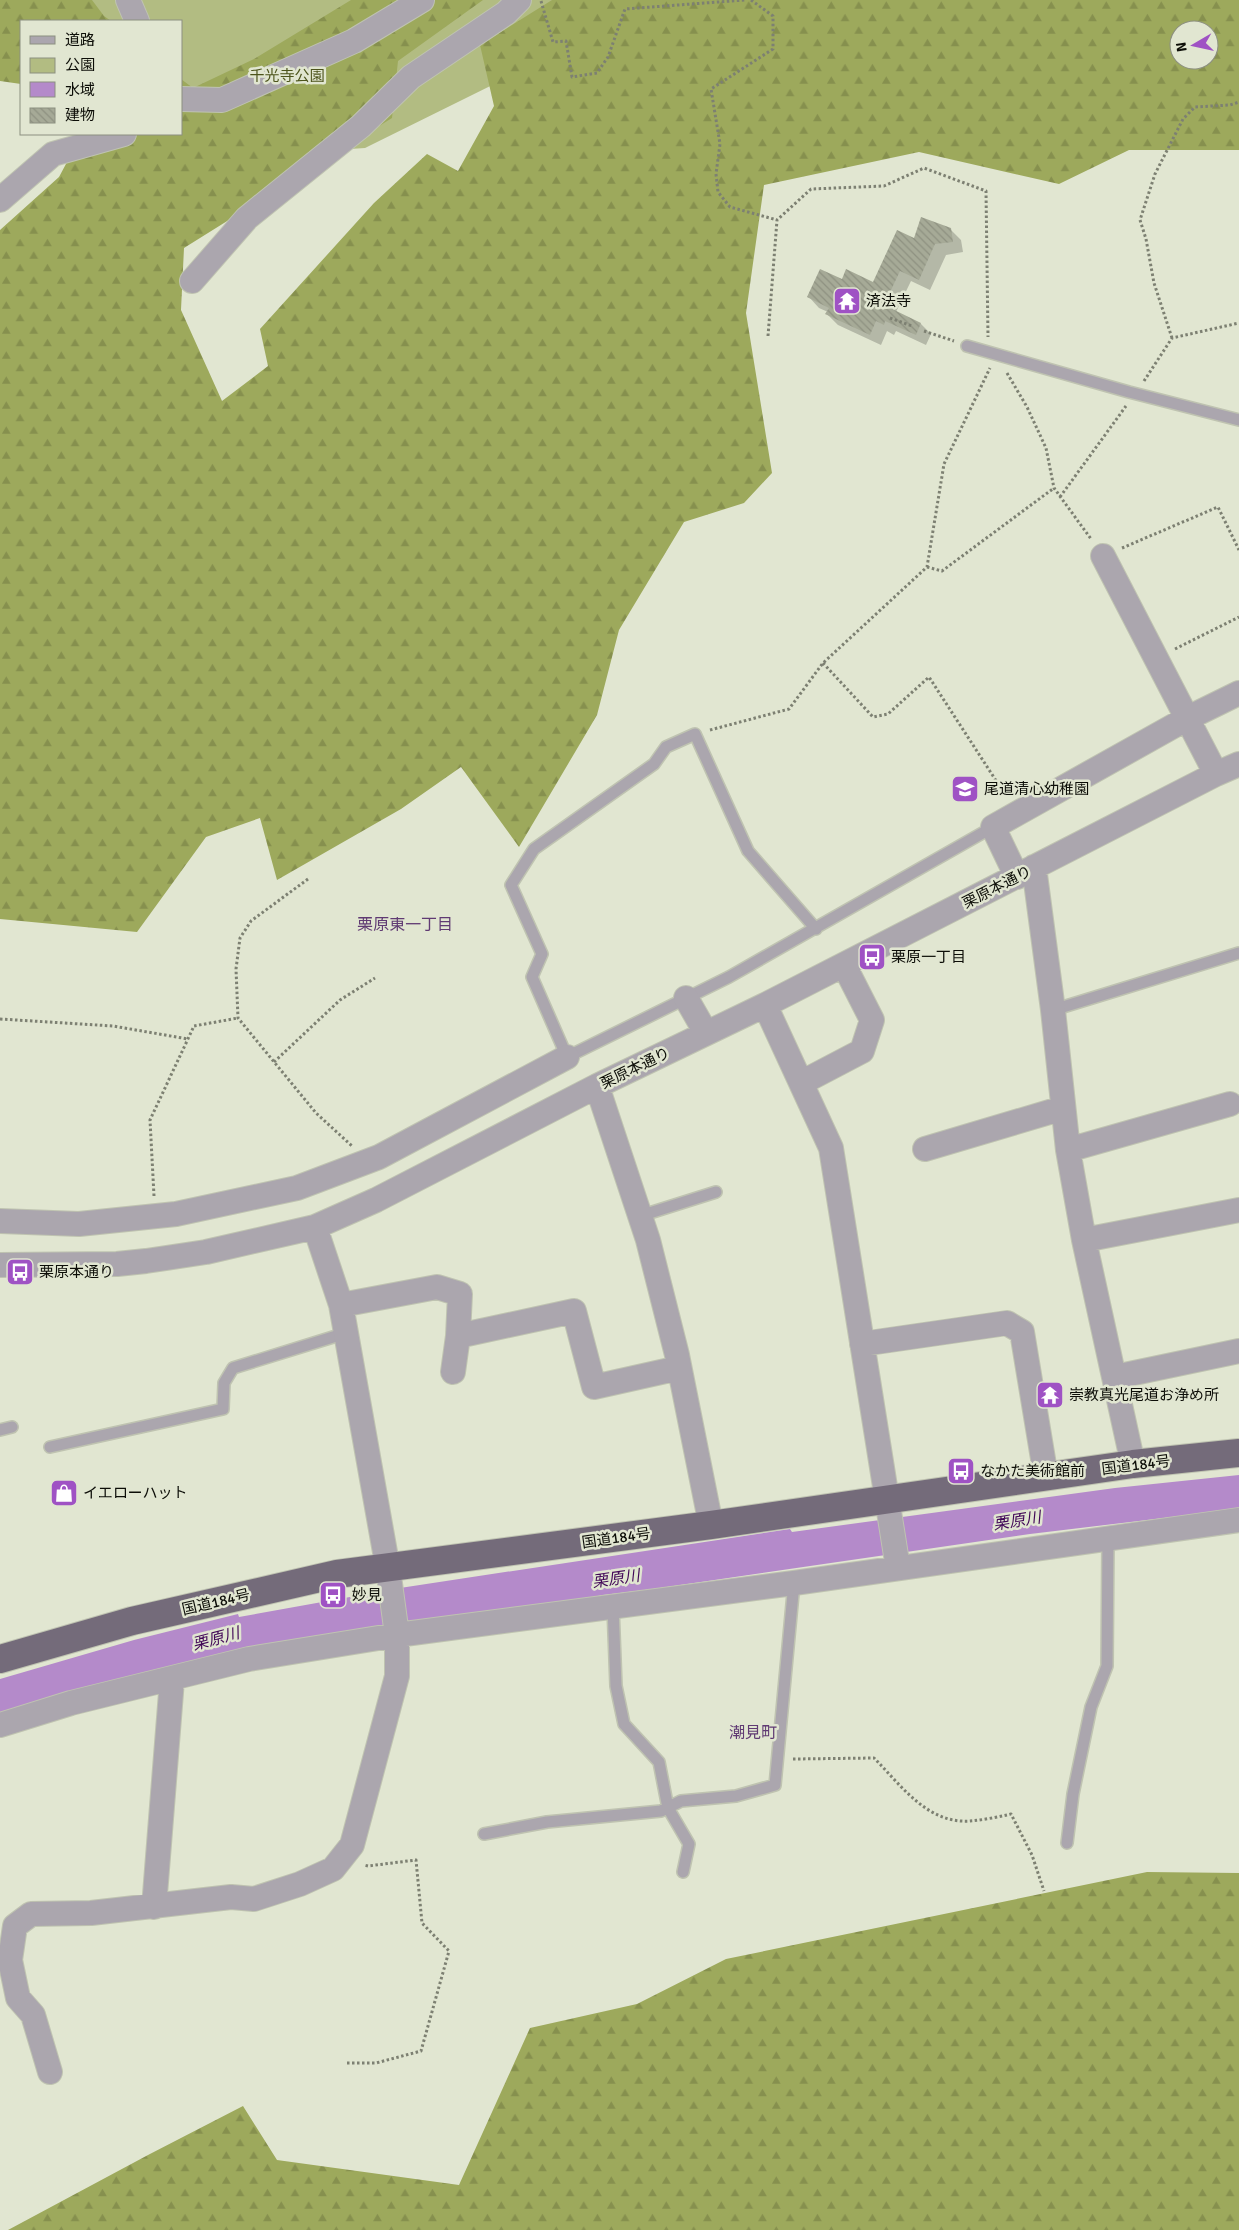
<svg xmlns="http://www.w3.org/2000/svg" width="1239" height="2230" font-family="Signika,'Noto Sans JP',sans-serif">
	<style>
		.green { fill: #b2bc82 }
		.forest { fill: url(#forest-firs); fill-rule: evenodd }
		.water { fill: #b48aca }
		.shadow { fill: #0003 }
		.building { fill: url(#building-back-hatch) }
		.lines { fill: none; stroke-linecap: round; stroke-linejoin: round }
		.service-casing { stroke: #bfc3b1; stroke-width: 14 }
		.minor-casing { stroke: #bfc3b1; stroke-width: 26 }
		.trunk-casing { stroke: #bfc3b1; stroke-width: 30 }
		.path { stroke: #7d8072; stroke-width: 3; stroke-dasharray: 2.5 2.5; stroke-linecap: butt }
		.service { stroke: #aba6ae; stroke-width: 11 }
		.minor { stroke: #aba6ae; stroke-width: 24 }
		.trunk { stroke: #746b7a; stroke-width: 28 }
		.labels { text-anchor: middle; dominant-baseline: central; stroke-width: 5; stroke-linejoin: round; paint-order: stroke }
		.park-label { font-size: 15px; fill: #4c541b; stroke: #e1e6d1 }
		.poi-label { font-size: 15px; fill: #0c0d07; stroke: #e1e6d1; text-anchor: start }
		.street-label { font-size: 15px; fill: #0c0d07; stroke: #e1e6d1 }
		.neighbourhood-label { font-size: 16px; fill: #603a73; stroke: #e1e6d1 }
		.water-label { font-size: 16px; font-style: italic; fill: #410757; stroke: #e1e6d1 }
	</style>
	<defs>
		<pattern id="forest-firs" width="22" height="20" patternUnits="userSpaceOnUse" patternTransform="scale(1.25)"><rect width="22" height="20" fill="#9da95c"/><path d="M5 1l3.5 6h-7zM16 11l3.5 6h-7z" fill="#86904e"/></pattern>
		<pattern id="building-back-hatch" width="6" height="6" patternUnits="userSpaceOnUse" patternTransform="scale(1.25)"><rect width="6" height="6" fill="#a6aa97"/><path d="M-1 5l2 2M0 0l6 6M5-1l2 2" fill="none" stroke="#8e9181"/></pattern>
	</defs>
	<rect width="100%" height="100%" fill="#e1e6d1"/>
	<path class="green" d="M0,0h654l-63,36 -226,112 -92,6 -92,-32v-101h-160z"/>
	<path class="forest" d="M0,0h92l12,16 7,5h-90v63l-21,-3z
		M351,0h132l-85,61 -6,57 -208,130 -3,62 41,91 46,-35 -8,-37 114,-126 53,-49 31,17 36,-65 -14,-61 72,-45h687v150h-110l-70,34 -140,-32 -155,33 -18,128 26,160 -28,30 -60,19 -65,108 -22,85 -78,132 -58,-80 -60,42 -124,71 -17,-62 -54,19 -69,95 -137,-13v-689l59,-53 23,-43h99v-55l12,9 61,-29zM1179,30h30v30h-30z
		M1147,1872l92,1v357h-1231l140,-75 95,-49 34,54 182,25 71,-157 107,-24 89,-45z"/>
	<path class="water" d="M1239,1475v34l-209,25 -377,55 -50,6 -603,121v-37l134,-39 104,-26 1,3 161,-29 390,-59 2,3 323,-44z"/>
	<path class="shadow" d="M950,229l11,11 2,12 -17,3 -16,35 -19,-9 -15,31 25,12 10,10 -5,11 -30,-14 -2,4 -7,-4 -6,14 -43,-20 -11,-11 1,-2 -9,-4 -10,-11 33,-17 32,4 40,-44z"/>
	<path class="building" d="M921,217l30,11 2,14 -18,2 -16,36 -19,-9 -16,34 37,18 -5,12 -31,-14 -1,4 -8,-4 -6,14 -45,-21 4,-6 -22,-11 13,-28 22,10 4,-10 27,13 24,-52 17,8z"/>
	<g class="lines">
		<g class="service-casing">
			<path id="service" d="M967,346l162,46 110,28
				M816,929l-68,-78 -53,-117 -29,13 -12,17 -120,85 -23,36 31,69 -10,23 35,80 162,-80 264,-150
				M1053,1010l186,-57
				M640,1216l76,-24
				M0,1430l12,-3
				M50,1447l173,-38 1,-26 9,-15 113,-35
				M613,1607l3,79 8,38 35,38 9,46 21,36 -6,28
				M484,1834l63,-12 114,-11 20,-10 55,-5 39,-11 19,-202
				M1067,1843l6,-49 18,-87 16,-41 1,-128"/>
		</g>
		<g class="minor-casing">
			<path id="minor" d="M128,0l9,21
				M181,99l41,1 132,-59 68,-41
				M0,200l53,-46 71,-20
				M192,281l55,-63 114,-92 50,-49 95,-64 13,-13
				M1103,556l113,218
				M1034,867l19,143 15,140 16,90 49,224
				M1017,877l-24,-50 193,-108 53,-26
				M686,998l20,35
				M765,1005l66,143 67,420
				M801,1083l61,-32 10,-31 -28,-55
				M597,1086l51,154 29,115 34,170
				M925,1149l138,-41
				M1068,1150l162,-46
				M0,1221l79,3 97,-10 121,-26 82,-31 188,-100
				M1084,1240l155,-30
				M0,1265l117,-1 29,-3 60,-9 109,-25 61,-27 221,-114 168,-81 451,-231 23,-10
				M341,1305l96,-18 23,7 -2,42 -5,36
				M458,1336l116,-25 20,76 85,-19
				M862,1344l145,-21 15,9 24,145
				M1115,1377l124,-26
				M0,1725l71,-22 178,-44 148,-24 397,-52 445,-63
				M154,1907l18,-227
				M50,2072l-17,-57 -15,-17 -8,-38 5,-34 16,-12 60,-1 140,-16 23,2 46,-15 33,-15 19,-24 45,-169v-41l-9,-66 -47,-264 -26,-78"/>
		</g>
		<g class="trunk-casing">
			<path id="trunk" d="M0,1659l132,-38 205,-47 374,-49 422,-61 106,-11"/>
		</g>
		<path class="path" d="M751,0l22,16v33l-62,40 9,55 -4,30 2,18 12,15 47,13
			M541,1l12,41 13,-1 6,36 25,-4 11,-16 17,-48 120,-9
			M890,318l22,8
			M924,331l30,10
			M768,336l9,-116 34,-31 73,-3 40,-18 62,23 2,146
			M1172,338l-18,-55 -8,-44 -6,-19 15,-46 28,-55 12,-12 35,-2 9,-3
			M1007,373l20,34 19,41 8,40 37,51
			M1144,381l28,-43 67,-15
			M1060,497l66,-91
			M1122,548l96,-41 21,43
			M927,567l15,4 112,-83
			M1175,649l64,-32
			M823,663l50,54 15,-3 41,-37 77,119
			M710,730l79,-21 34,-46 104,-96 17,-103 46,-96
			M308,879l-57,42 -11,17 -4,31 2,49 78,95 36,33
			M0,1019l113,7 75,13
			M274,1062l66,-62 35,-22
			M154,1196l-4,-76 44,-94 44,-8
			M793,1759l81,-1c27,27 53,66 96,63 13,-1 28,-4 41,-7l21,41 12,36
			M347,2063h29l45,-12 28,-100 -27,-28 -6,-63 -48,6 -4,-1"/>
		<use href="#service" class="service"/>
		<use href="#minor" class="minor"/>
		<use href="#trunk" class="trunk"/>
	</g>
	<defs>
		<g id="temple-square" transform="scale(1.4375)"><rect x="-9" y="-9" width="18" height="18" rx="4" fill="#9f52c4" stroke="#e1e6d1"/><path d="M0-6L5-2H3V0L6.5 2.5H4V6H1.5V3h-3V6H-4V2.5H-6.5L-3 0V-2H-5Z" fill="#fff"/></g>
		<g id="school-square" transform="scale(1.4375)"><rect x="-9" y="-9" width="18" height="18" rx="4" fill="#9f52c4" stroke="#e1e6d1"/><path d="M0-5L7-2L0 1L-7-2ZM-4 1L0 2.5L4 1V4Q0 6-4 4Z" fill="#fff"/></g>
		<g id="bus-square" transform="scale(1.4375)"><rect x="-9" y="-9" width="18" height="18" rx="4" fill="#9f52c4" stroke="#e1e6d1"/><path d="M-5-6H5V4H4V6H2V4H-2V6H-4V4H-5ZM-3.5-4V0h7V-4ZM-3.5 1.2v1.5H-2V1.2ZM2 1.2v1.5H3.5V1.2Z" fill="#fff"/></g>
		<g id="shop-square" transform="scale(1.4375)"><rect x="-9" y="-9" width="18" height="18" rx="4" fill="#9f52c4" stroke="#e1e6d1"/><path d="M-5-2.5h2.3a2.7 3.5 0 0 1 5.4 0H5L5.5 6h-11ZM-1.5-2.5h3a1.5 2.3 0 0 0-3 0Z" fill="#fff"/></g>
	</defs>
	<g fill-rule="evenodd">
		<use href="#temple-square" x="847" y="301"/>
		<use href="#school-square" x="965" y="789"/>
		<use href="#bus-square" x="872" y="957"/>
		<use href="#bus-square" x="20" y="1272"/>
		<use href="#temple-square" x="1050" y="1395"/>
		<use href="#bus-square" x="961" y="1471"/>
		<use href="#shop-square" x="64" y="1493"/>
		<use href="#bus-square" x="333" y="1595"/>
	</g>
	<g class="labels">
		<g class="park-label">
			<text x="287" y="76">千光寺公園</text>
		</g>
		<g class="poi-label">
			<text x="866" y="301">済法寺</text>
			<text x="984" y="789">尾道清心幼稚園</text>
			<text x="891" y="957">栗原一丁目</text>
			<text x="39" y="1272">栗原本通り</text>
			<text x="1069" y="1395">崇教真光尾道お浄め所</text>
			<text x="980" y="1471">なかた美術館前</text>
			<text x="83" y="1493">イエローハット</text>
			<text x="352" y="1595">妙見</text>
		</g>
		<g class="street-label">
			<text transform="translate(997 887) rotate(-27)">栗原本通り</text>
			<text transform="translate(635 1068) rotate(-26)">栗原本通り</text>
			<text transform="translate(1136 1465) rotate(-7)">国道184号</text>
			<text transform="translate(616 1538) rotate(-8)">国道184号</text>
			<text transform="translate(216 1602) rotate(-13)">国道184号</text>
		</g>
		<g class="neighbourhood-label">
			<text x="405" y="925">栗原東一丁目</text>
			<text x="753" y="1733">潮見町</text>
		</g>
		<g class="water-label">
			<text transform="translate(1017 1521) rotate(-9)">栗原川</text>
			<text transform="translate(616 1579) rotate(-8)">栗原川</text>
			<text transform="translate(216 1639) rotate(-15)">栗原川</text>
		</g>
	</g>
	<rect x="20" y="20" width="162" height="115" fill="#e1e6d1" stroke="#8c8f80"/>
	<rect x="30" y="36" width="25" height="8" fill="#aba6ae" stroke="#8c8f80"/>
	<text x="65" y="45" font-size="15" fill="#0c0d07">道路</text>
	<rect x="30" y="58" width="25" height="15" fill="#b2bc82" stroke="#8c8f80"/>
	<text x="65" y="70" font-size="15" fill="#0c0d07">公園</text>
	<rect x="30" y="82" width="25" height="15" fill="#b48aca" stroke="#8c8f80"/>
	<text x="65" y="95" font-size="15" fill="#0c0d07">水域</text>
	<rect x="30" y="108" width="25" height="15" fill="url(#building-back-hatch)" stroke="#8c8f80"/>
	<text x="65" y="120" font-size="15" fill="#0c0d07">建物</text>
	<g transform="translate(1194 45) rotate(261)"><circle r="24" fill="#e1e6d1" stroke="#8c8f80"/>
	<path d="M0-4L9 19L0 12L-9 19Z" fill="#9f52c4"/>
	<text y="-8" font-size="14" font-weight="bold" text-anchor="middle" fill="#0c0d07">N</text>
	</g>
</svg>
